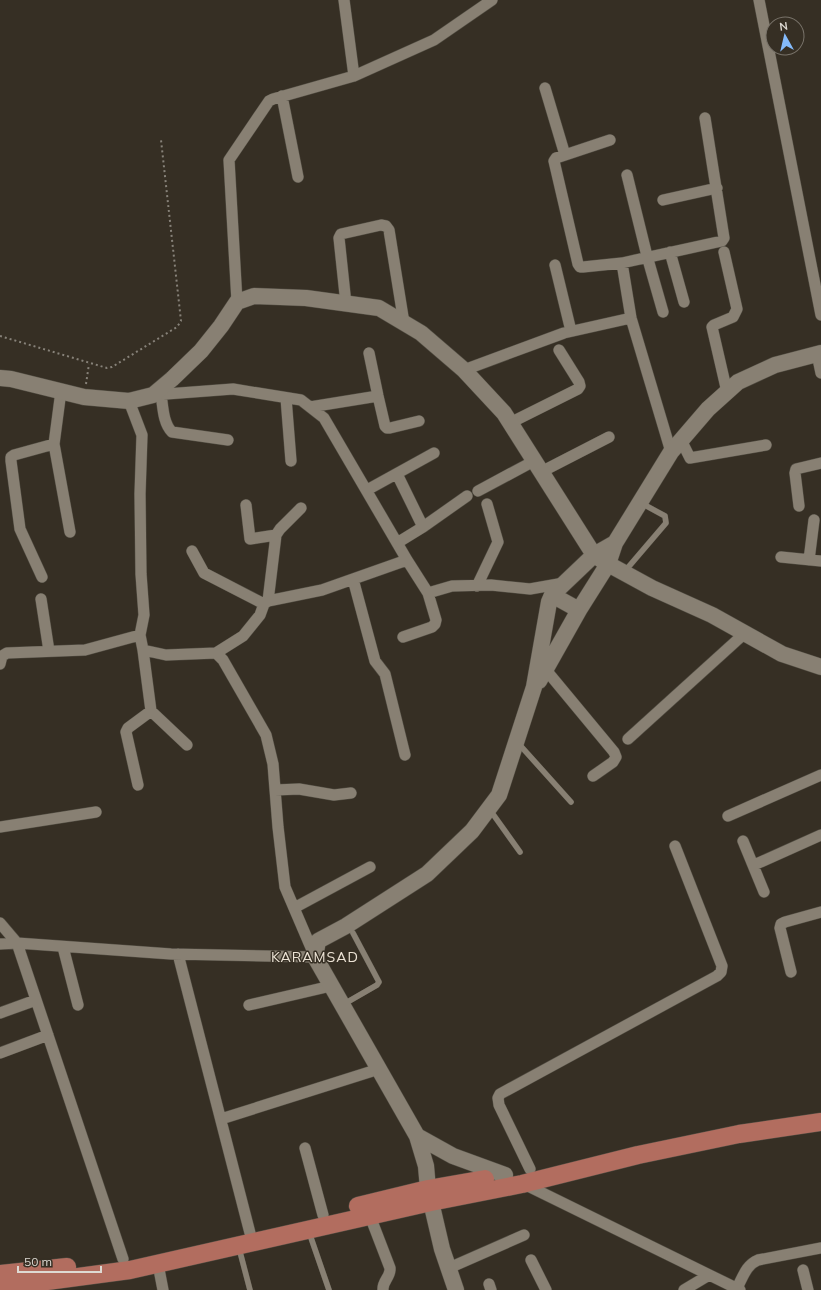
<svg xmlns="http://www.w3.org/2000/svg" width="821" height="1290" font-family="Mulish,sans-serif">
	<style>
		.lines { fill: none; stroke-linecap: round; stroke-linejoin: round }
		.lane-casing { stroke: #534e44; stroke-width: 6 }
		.street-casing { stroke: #534e44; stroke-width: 12 }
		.secondary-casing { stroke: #534e44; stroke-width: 17 }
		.primary-casing { stroke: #534e44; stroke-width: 19 }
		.path { stroke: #878279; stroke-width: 2; stroke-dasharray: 2 3; stroke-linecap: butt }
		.lane { stroke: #888073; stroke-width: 5.5 }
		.street { stroke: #888073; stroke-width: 11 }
		.secondary { stroke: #888073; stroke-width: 16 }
		.primary { stroke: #b26d5f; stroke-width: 18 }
		.labels { text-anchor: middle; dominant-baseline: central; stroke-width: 3; stroke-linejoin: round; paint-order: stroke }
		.quarter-label { font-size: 14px; letter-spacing: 1px; fill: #ece3d5; stroke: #362f24 }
	</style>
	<rect width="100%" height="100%" fill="#362f24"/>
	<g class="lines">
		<g class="lane-casing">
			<path id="lane" d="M625,571l41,-48 -1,-7 -24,-13
				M518,743l53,59
				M490,810l30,42
				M344,1004l33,-19 2,-3 -26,-49
				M309,1232l20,58
				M239,1248l11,42"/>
		</g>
		<g class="street-casing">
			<path id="street" d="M759,0l62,315
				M354,76l80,-36 58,-40
				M545,88l20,67
				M282,96l16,81
				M610,140l-54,18 -2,3 24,103 2,3h3l39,-4
				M627,175l20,81 16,56
				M663,200l54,-12
				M670,252l14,50
				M724,252l13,57 -4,8 -19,8 -2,2 15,65
				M555,265l16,66
				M237,302l-8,-142 40,-59 4,-2 81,-23 -10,-76
				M346,304l-7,-66 2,-4 40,-9 5,1 3,4 15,93
				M369,353l9,43 7,30 2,2h3l29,-7
				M817,354l4,19
				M464,370l100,-37 67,-15
				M61,391l-7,53 16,88
				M161,394c2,13 2,29 11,38l56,8
				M153,395l80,-6 68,11 23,18 83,142 21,33 24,-7 39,-1 39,4 34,-6
				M286,398l5,63
				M310,407l68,-11
				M510,423l68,-34 2,-3 -1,-4 -20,-32
				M681,440l9,18 76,-13
				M671,452l-40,-134 -9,-55 100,-22 2,-3 -19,-120
				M541,472l68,-35
				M397,474l26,53
				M367,490l67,-37
				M478,491l56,-30
				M246,505l4,34 26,-4
				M799,506l-4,-33 1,-4 25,-6
				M397,543l26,-16 44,-31
				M192,551l12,22 60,31
				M781,557l40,4
				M809,560l5,-40
				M42,577l-22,-48 -9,-68v-4l3,-2 40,-11
				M353,579l22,82 10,13 20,81
				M477,586l21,-44 -11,-38
				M41,599l8,52
				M268,601l8,-66 4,-6 21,-21
				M403,637l29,-10 3,-3 1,-4 -8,-27
				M143,650l8,61 36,34
				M216,653l27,-17 17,-21 4,-11 4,-3 54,-11 85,-30
				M0,664l2,-8 5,-3 78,-3 55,-15
				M546,670l68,82 2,5 -3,5 -20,14
				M628,739l117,-106
				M138,785l-12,-53 2,-4 23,-17
				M275,790l24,-1 35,6 17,-2
				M728,816l93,-41
				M0,827l96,-15
				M743,841l21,51
				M754,865l67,-30
				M294,908l76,-41
				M0,923l17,20 106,316
				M0,944l17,-1 154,11 144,3 -30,-70 -7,-60 -5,-63 -7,-29 -43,-75 -7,-7 -50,2 -23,-5 -3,-15 4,-20 -3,-41 -1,-80 2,-59 -13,-34
				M63,947l15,58
				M178,954l72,279
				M791,972l-11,-44 1,-4 4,-2 36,-10
				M249,1005l82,-19
				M0,1013l36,-13
				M0,1053l48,-18
				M221,1119l158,-50
				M305,1148l18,67
				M530,1169l-31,-64 -1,-7 2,-4 217,-118 4,-4 1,-6 -47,-120
				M522,1183l218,107
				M370,1216l20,52c1,9 -8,13 -7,22
				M531,1260l15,30
				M158,1264l5,26
				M449,1268l75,-33
				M803,1270l5,20
				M489,1284l2,6
				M737,1288c6,-11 9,-23 21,-28l63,-12
				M684,1290l25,-15"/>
		</g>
		<g class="secondary-casing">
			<path id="secondary" d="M0,378l11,1 73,18 45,4 24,-6 19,-16 29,-28 20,-25 16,-24 17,-6 52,2 73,10 42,25 43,37 40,43 90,142 14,9 44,24 60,27 70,39 39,13
				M552,595l27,15
				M539,681l40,-71 29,-46 7,-21 56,-91 37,-43 30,-27 37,-17 46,-12
				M417,1136l9,30 2,23 14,60 14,41
				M505,1175l-52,-19 -36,-20 -102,-179 3,-16 28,-15 81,-52 45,-43 27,-36 35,-108 15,-85 3,-7 42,-40 21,-12"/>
		</g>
		<g class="primary-casing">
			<path id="primary" d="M358,1206l70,-17 57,-10
				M0,1274l67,-7
				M0,1286l18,-1 112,-15 301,-68 91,-18 116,-29 101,-21 82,-12"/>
		</g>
		<path class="path" d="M0,336l107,32 5,-1 65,-40 4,-6 -20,-181
			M86,384l3,-20"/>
		<use href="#lane" class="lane"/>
		<use href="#street" class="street"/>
		<use href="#secondary" class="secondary"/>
		<use href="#primary" class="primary"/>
	</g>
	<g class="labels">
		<g class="quarter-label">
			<text x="315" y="957">KARAMSAD</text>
		</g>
	</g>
	<g transform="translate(785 36) rotate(352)"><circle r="19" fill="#362f24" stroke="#79736a"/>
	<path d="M0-3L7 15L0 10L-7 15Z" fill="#85bbfb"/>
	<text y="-6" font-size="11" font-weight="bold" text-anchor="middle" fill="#dedad3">N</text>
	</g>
	<path d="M18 1266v6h83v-6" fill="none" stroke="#dedad3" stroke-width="2"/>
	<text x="24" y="1266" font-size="12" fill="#dedad3" stroke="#362f24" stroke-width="3" paint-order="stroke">50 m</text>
</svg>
